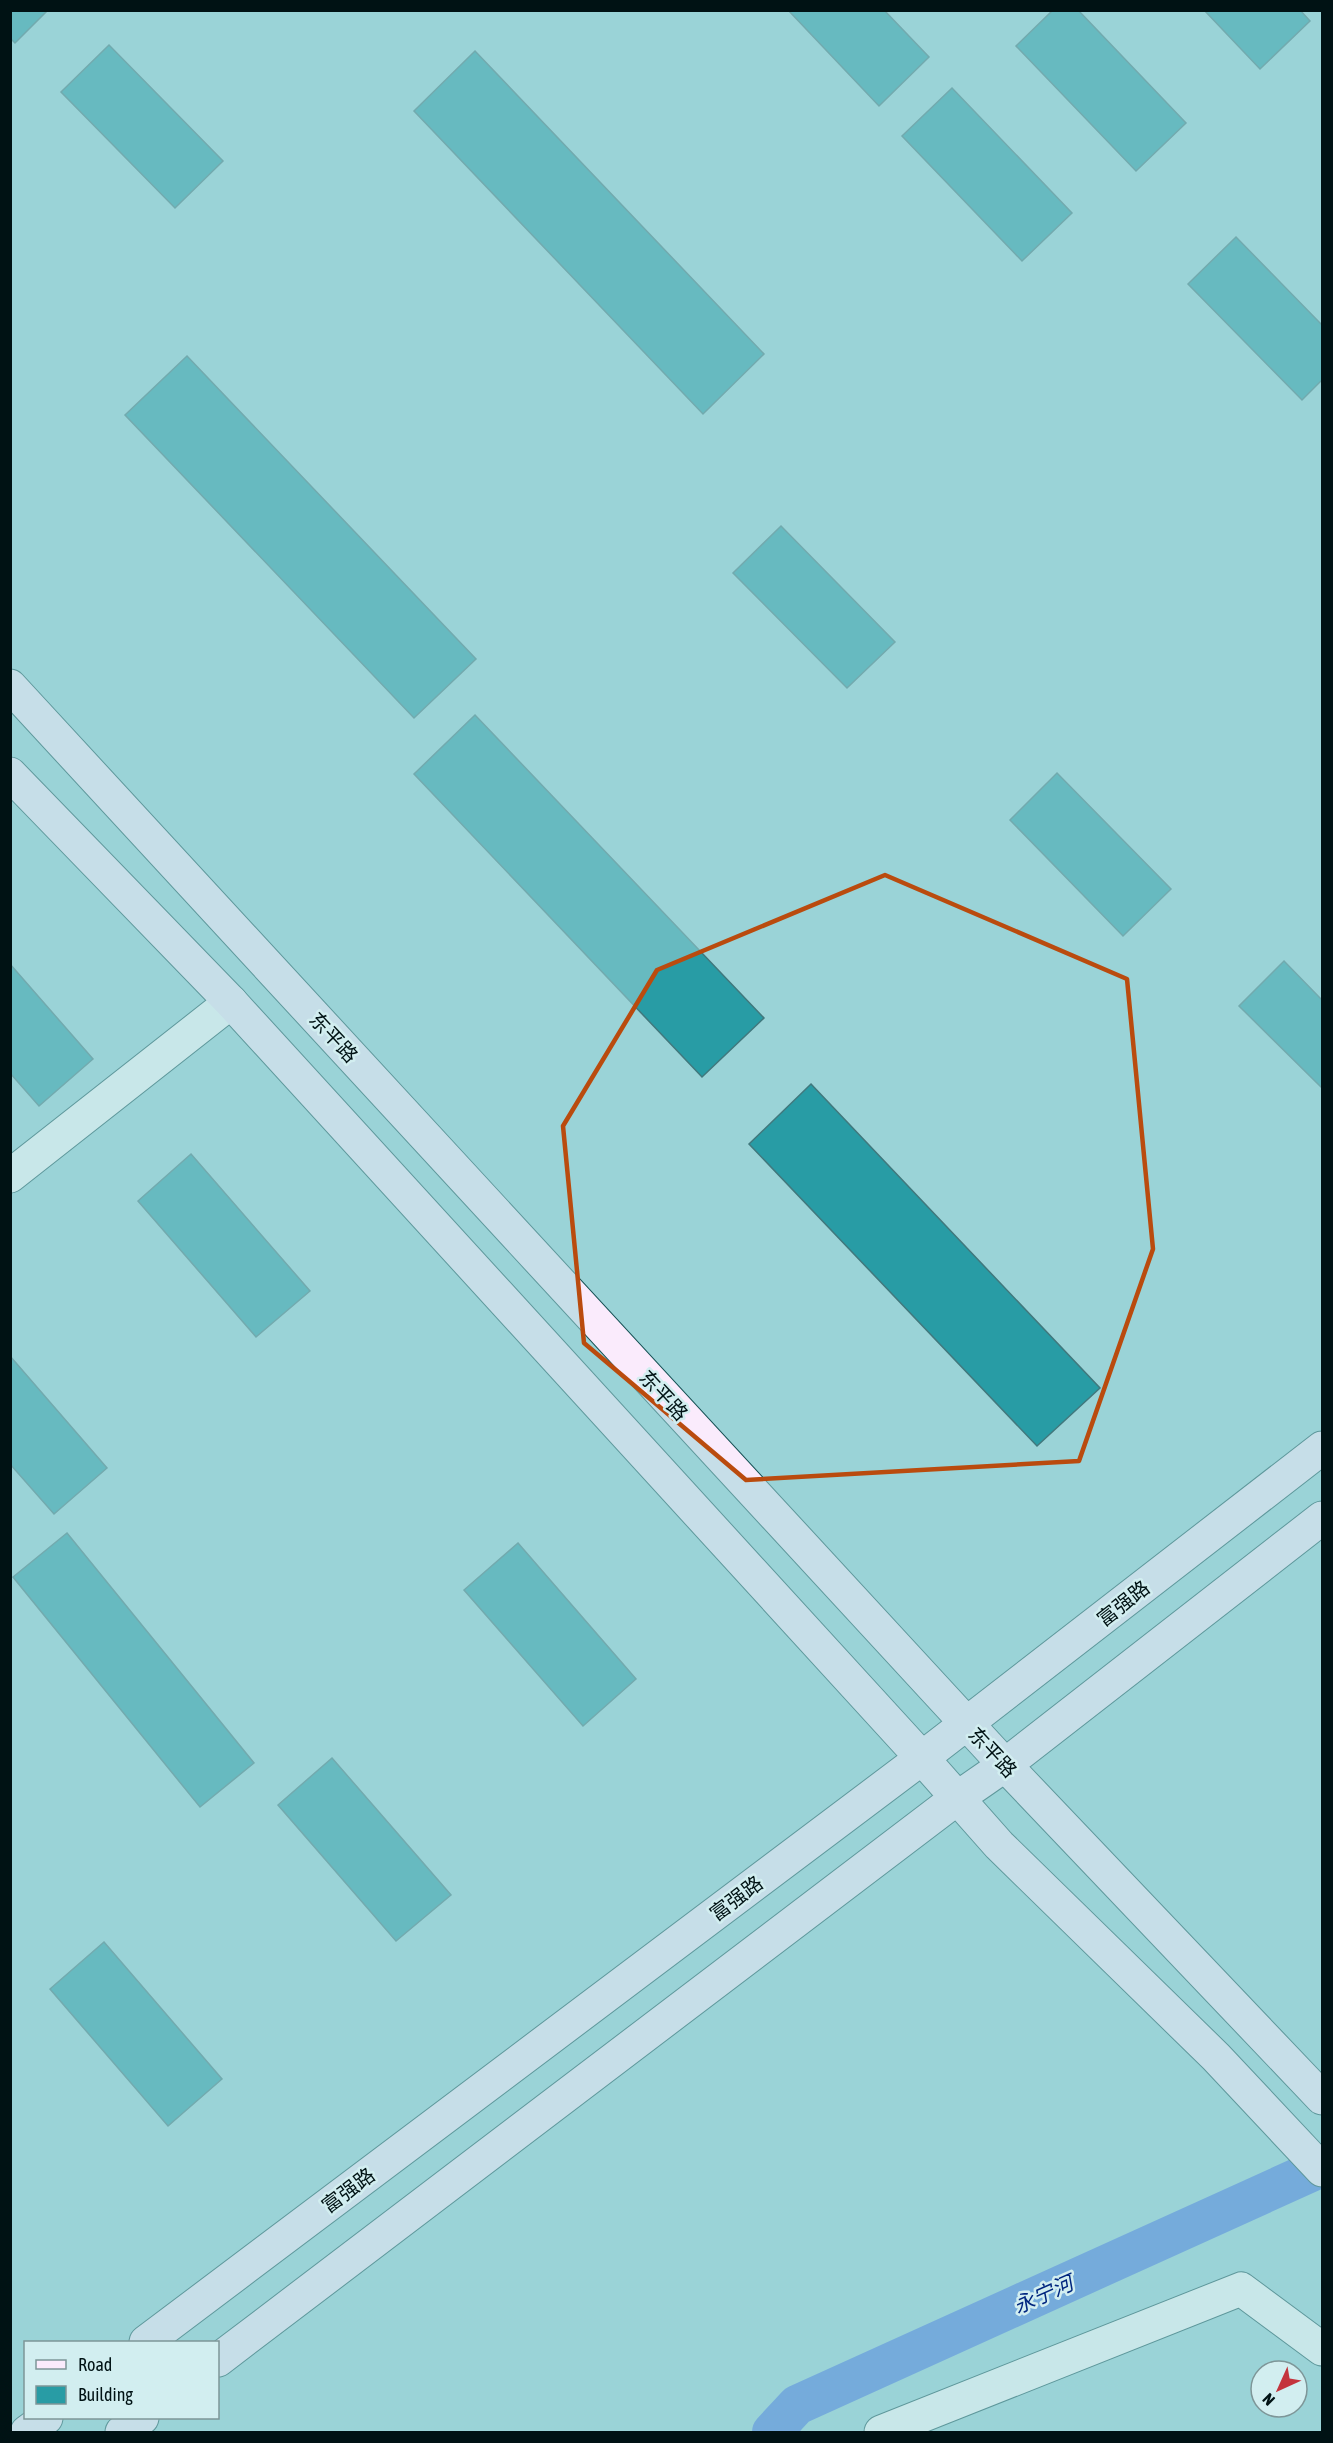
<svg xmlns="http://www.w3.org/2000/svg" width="1333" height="2443" font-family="'Asap Condensed','Noto Sans SC',sans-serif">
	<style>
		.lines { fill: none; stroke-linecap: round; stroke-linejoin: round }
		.canal { stroke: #487be1; stroke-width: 40 }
		.building { fill: #289ca5; stroke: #41787d; stroke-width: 1.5 }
		.street-casing { stroke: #155054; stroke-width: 35 }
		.secondary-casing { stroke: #155054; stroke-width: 35 }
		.street { stroke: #fff; stroke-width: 33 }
		.secondary { stroke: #faebfc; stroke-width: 33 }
		.marked { fill: none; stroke: #ba4b0e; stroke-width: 4.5; stroke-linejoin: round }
		.labels { text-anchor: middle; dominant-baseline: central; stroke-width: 5; stroke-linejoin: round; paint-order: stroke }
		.street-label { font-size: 20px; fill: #001214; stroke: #d2eef0 }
		.water-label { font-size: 21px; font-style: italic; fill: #00267f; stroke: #d2eef0 }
	</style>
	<rect width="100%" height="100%" fill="#9ad3d7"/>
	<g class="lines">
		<path class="canal" d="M772,2432l25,-27 525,-238"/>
	</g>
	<path class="building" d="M10,10h38l-33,33 -5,-5z
		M788,10h96l45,47 -50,49z
		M1053,10h25l108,113 -50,48 -120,-125z
		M1204,10h96l10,11 -50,48z
		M109,45l114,116 -48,47 -114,-116z
		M475,51l289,303 -61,60 -289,-303z
		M952,88l120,125 -50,48 -120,-125z
		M1236,237l86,88v55l-20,20 -114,-116z
		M187,356l289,303 -62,59 -289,-303z
		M781,526l114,116 -48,46 -114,-115z
		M475,715l289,303 -62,59 -288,-303z
		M1057,773l114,116 -48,47 -113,-116z
		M1284,961l38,39v88l-83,-82z
		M10,964l83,95 -54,47 -29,-33z
		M811,1084l289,304 -63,58 -288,-302z
		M191,1154l119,137 -54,46 -118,-136z
		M10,1356l97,112 -53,46 -44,-50z
		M67,1533l187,230 -54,44 -187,-230z
		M518,1543l118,136 -53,47 -119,-136z
		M332,1758l119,137 -55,46 -118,-136z
		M104,1942l118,137 -54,47 -118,-137z"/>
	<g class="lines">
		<g class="street-casing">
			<path id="street" d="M10,1176l221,-174
				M881,2432l360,-143 81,60"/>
		</g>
		<g class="secondary-casing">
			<path id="secondary" d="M10,686l995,1079 317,333
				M10,774l221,228 691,756 77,87 217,212 106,113
				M146,2342l776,-584 400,-310
				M218,2360l738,-561 49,-34 317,-247
				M27,2432l19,-14
				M122,2432l20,-14"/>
		</g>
		<use href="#street" class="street"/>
		<use href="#secondary" class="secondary"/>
	</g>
	<path d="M0 0H1333V2443H0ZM885,875l242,104 26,270 -74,212 -333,19 -162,-137 -21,-217 94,-156z" fill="#9ad3d7" fill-opacity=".55" fill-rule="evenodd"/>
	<path class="marked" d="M885,875l242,104 26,270 -74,212 -333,19 -162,-137 -21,-217 94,-156z"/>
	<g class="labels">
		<g class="street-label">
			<text transform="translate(334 1037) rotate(47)">东平路</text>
			<text transform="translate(664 1395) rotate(47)">东平路</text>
			<text transform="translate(1123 1603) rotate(-38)">富强路</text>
			<text transform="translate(993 1752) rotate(47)">东平路</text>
			<text transform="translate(736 1898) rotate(-37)">富强路</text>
			<text transform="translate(348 2190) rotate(-37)">富强路</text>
		</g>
		<g class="water-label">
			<text transform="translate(1043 2294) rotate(-24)">永宁河</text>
		</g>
	</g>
	<rect width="1333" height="2443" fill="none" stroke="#001214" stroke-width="24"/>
	<rect x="24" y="2341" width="195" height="78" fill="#d2eef0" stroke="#7e9698" stroke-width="1.5"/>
	<rect x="36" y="2360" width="30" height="9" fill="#faebfc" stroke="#7e9698" stroke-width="1.5"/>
	<text x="78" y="2371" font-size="18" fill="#001214">Road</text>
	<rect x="36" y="2386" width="30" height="18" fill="#289ca5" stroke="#7e9698" stroke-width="1.5"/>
	<text x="78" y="2401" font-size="18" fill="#001214">Building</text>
	<g transform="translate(1279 2389) rotate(225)"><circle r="28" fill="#d2eef0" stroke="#7e9698" stroke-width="1.5"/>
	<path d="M0-4.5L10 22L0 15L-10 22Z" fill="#c4343d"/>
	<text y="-9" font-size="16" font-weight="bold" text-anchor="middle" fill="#001214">N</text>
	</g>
</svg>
